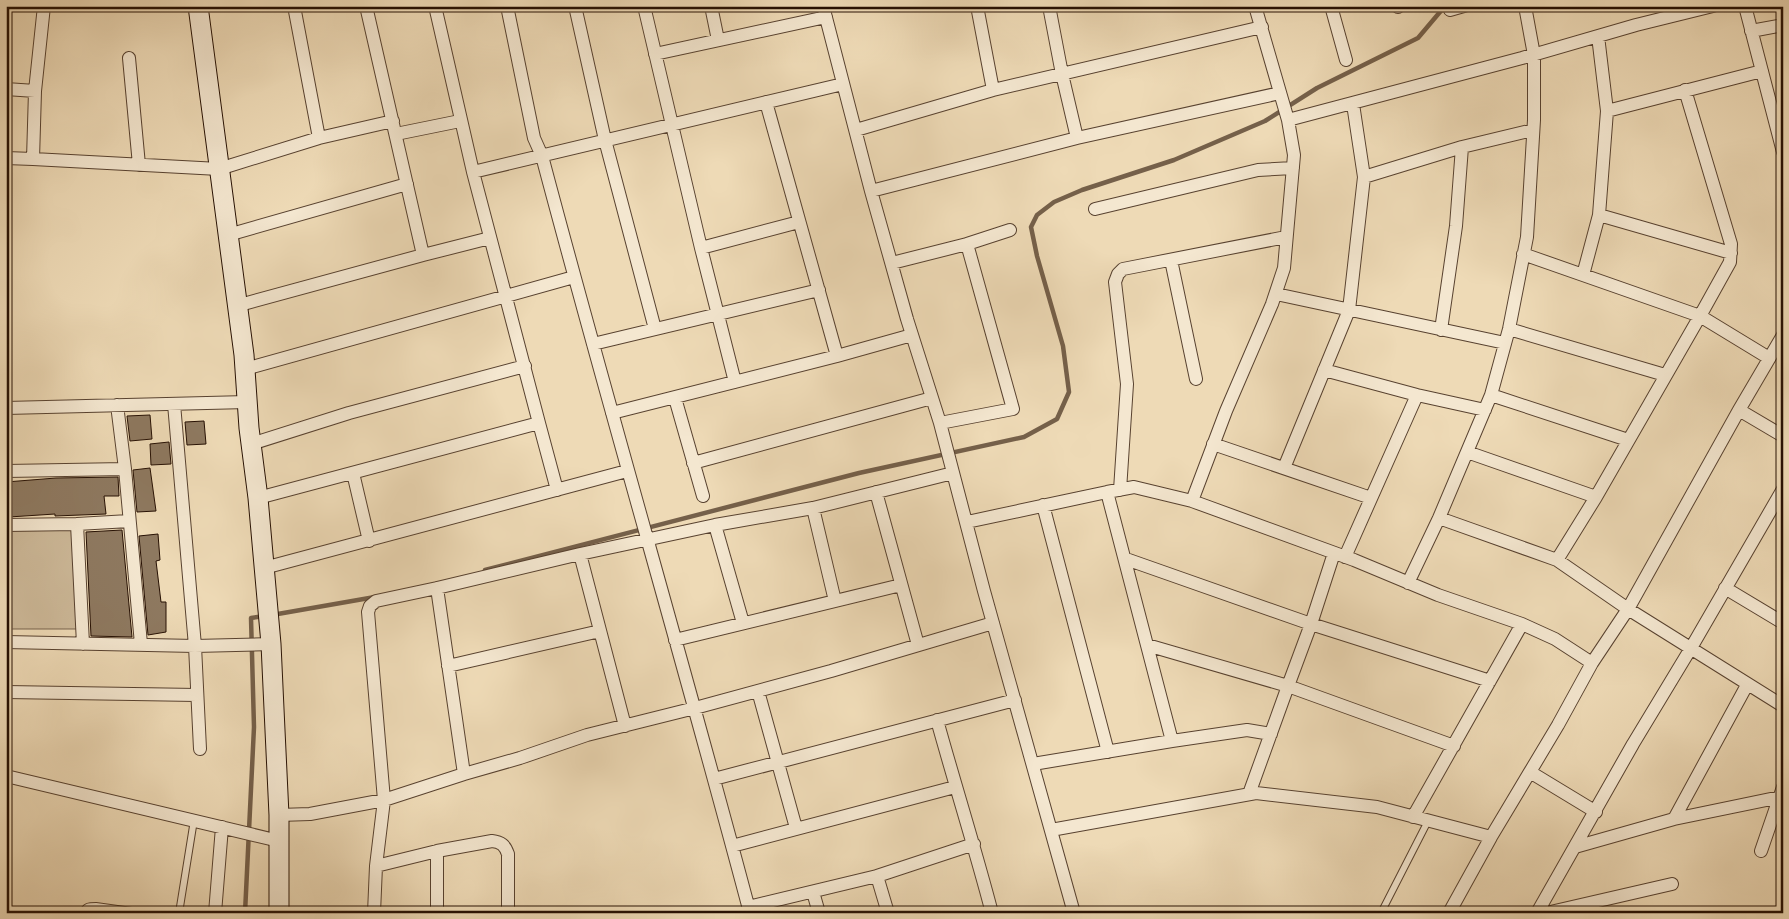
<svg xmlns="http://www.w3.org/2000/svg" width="1789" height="919" font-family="'Old Standard TT',serif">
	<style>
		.green { fill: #ccb898; stroke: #79644e }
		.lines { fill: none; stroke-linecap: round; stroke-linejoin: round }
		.stream { stroke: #75604a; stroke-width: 4.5 }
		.building { fill: #8e7960; stroke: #261003 }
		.lane-casing { stroke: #584230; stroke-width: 8 }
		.street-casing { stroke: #584230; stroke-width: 14 }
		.secondary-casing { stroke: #261003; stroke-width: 21 }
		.lane { stroke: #f4e7d0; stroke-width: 6 }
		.street { stroke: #f4e7d0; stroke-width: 12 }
		.secondary { stroke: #f4e7d0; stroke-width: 19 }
	</style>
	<rect width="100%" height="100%" fill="#eedab6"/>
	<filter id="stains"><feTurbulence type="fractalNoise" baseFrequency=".004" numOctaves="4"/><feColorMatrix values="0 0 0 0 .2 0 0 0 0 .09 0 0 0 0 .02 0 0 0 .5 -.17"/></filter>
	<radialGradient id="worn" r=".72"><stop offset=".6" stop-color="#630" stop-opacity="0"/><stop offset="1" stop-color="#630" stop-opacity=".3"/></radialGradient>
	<path class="green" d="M8,527l67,1 4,101h-69z"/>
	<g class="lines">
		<path class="stream" d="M485,570l374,-97 165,-36 33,-18 12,-27 -6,-46 -26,-90 -6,-29 6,-12 17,-13 28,-12 92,-30 91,-39 52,-33 101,-50 27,-32
			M272,615l103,-18
			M245,913l9,-186 -3,-109 13,-2"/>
	</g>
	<path class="building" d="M150,415l2,24 -22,2 -3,-25z
		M204,421l2,23 -19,1 -2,-23z
		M169,442l2,22 -20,1 -1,-21z
		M150,468l6,43 -19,1 -4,-42z
		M118,477l1,19h-15l2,18 -51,2v-2l-46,3 -1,-17h-2v-18l50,-4z
		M122,530l10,107 -41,-1 -5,-104z
		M158,534l2,26 -4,1 5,41h5v30l-18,3 -9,-99z"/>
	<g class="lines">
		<g class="lane-casing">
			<path id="lane" d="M1383,909l45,-88
				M83,913c2,-7 6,-7 13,-7l50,7
				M179,913l15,-93"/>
		</g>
		<g class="street-casing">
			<path id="street" d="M366,6l57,249 67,-17
				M507,6l27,132 8,18c67,253 141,504 208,757
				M575,6l30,134 50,189
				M644,6l57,242 34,134
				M711,6l7,34
				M823,6l48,185 36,128 33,104 44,168 90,322
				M977,6l16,84
				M1049,6l13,68 15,64
				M1331,6l15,54
				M1397,6l1,1
				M1745,6l38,146
				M1450,10l14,-4
				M1751,31l32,-6
				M655,54l171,-37
				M129,58l10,107
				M6,89l29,2 9,-85
				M1685,90l46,154 -1,18 -30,54 69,42
				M766,102l71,254
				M1607,111l155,-40
				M1288,120l234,-62 114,-33 77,-19
				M856,130l137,-40 269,-63
				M396,134l64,-13
				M319,138l74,-17
				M6,158l27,1 2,-68
				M33,159l186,10 100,-31 -25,-132
				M473,172l370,-88
				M1364,177l98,-30 71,-17
				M871,191l206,-53 203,-45
				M1095,209l163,-39 35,-2
				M1599,215l132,38
				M228,235l179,-51
				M967,244l43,-14
				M701,248l98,-26
				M1171,260l25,119
				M892,263l75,-19 46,165 -73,14
				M1583,275l16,-60 8,-104 -9,-75
				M1276,294l229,49
				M236,306l187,-51
				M1509,329l156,46
				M1441,330l15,-104 6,-79
				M593,344l226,-54
				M245,369l329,-92
				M1324,370l93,25 68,15
				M1491,395l137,45
				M675,398l28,98
				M174,404l21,242 5,103
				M117,405l8,64 16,175
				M6,408l241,-6
				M1739,410l44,26
				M612,413l225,-57 75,-21
				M539,423l18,67
				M251,444l98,-31 176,-47
				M1213,444l158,54
				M1467,452l129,45
				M693,463l239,-65
				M1284,468l65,-158 15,-133 -11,-73
				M6,471l119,-2
				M353,473l16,68
				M1120,490l7,-106 -12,-102 3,-8 5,-5 163,-32
				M876,492l42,153
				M258,498l281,-75 -66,-251 -38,-166
				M1192,501l34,-90 46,-107 12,-36 10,-113 -6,-35 -33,-114
				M1043,505l65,247
				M813,508l22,93
				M1439,518l118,42 39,-63 104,-181 -177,-62
				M967,522l140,-30 27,-5 58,14 162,59 84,35 84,29 33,15 37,24
				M77,524l52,-3
				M6,525l71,-1 6,120
				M715,525l28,98
				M580,554l135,-29 98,-17 140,-35
				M1345,557l72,-162
				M1126,559l185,65 23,-71
				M1557,560l71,49 155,97
				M264,568l363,-97
				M1408,583l31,-65 52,-123 18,-66 18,-92 7,-117v-65l-9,-49
				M437,588l27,186
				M1725,588l55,33
				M675,640l226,-55
				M6,642l189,4 76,-2
				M1147,645l141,41 23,-62 179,57
				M448,666l152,-35
				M758,691l38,137
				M6,692l191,3
				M937,720c18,65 38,128 55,193
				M1172,741l75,-11 24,4
				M1033,764l139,-23 -65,-249
				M1530,772l66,40
				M6,776l273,65
				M714,779l301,-79
				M1249,794l39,-108 166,60
				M279,815l31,-1 74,-14 80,-26 56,-16 67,-23 108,-27 136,-37 162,-48
				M1413,817l109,-193
				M1674,819l73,-134
				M1051,830l205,-37 121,14 114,30
				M732,846l223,-59
				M1575,847l99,-28 106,-22
				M1761,851l22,-64
				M376,866l61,-15 55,-10c9,1 13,4 16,13v59
				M877,876l97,-32
				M813,892l6,21
				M748,907l129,-31 11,37
				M215,913l7,-86
				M374,913l2,-47 8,-66 -16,-188 2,-6 6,-5 61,-13 143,-34 45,172
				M437,913v-62
				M1449,913l42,-76 67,-112 34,-62 36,-54 111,-199 44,-75
				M1537,913l96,-169 58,-96 92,-159
				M1546,913l126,-29"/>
		</g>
		<g class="secondary-casing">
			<path id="secondary" d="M198,6l46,349 5,73 9,70 13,146 3,65 5,106v98"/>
		</g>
		<use href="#lane" class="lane"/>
		<use href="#street" class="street"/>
		<use href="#secondary" class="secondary"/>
	</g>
	<rect width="1789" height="919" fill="none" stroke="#eedab6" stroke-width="25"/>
	<rect x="8" y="8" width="1774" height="904" fill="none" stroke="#261003" stroke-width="2.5"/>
	<rect x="12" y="12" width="1764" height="894" fill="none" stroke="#261003"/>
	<rect width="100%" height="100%" filter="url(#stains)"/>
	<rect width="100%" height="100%" fill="url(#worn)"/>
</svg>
